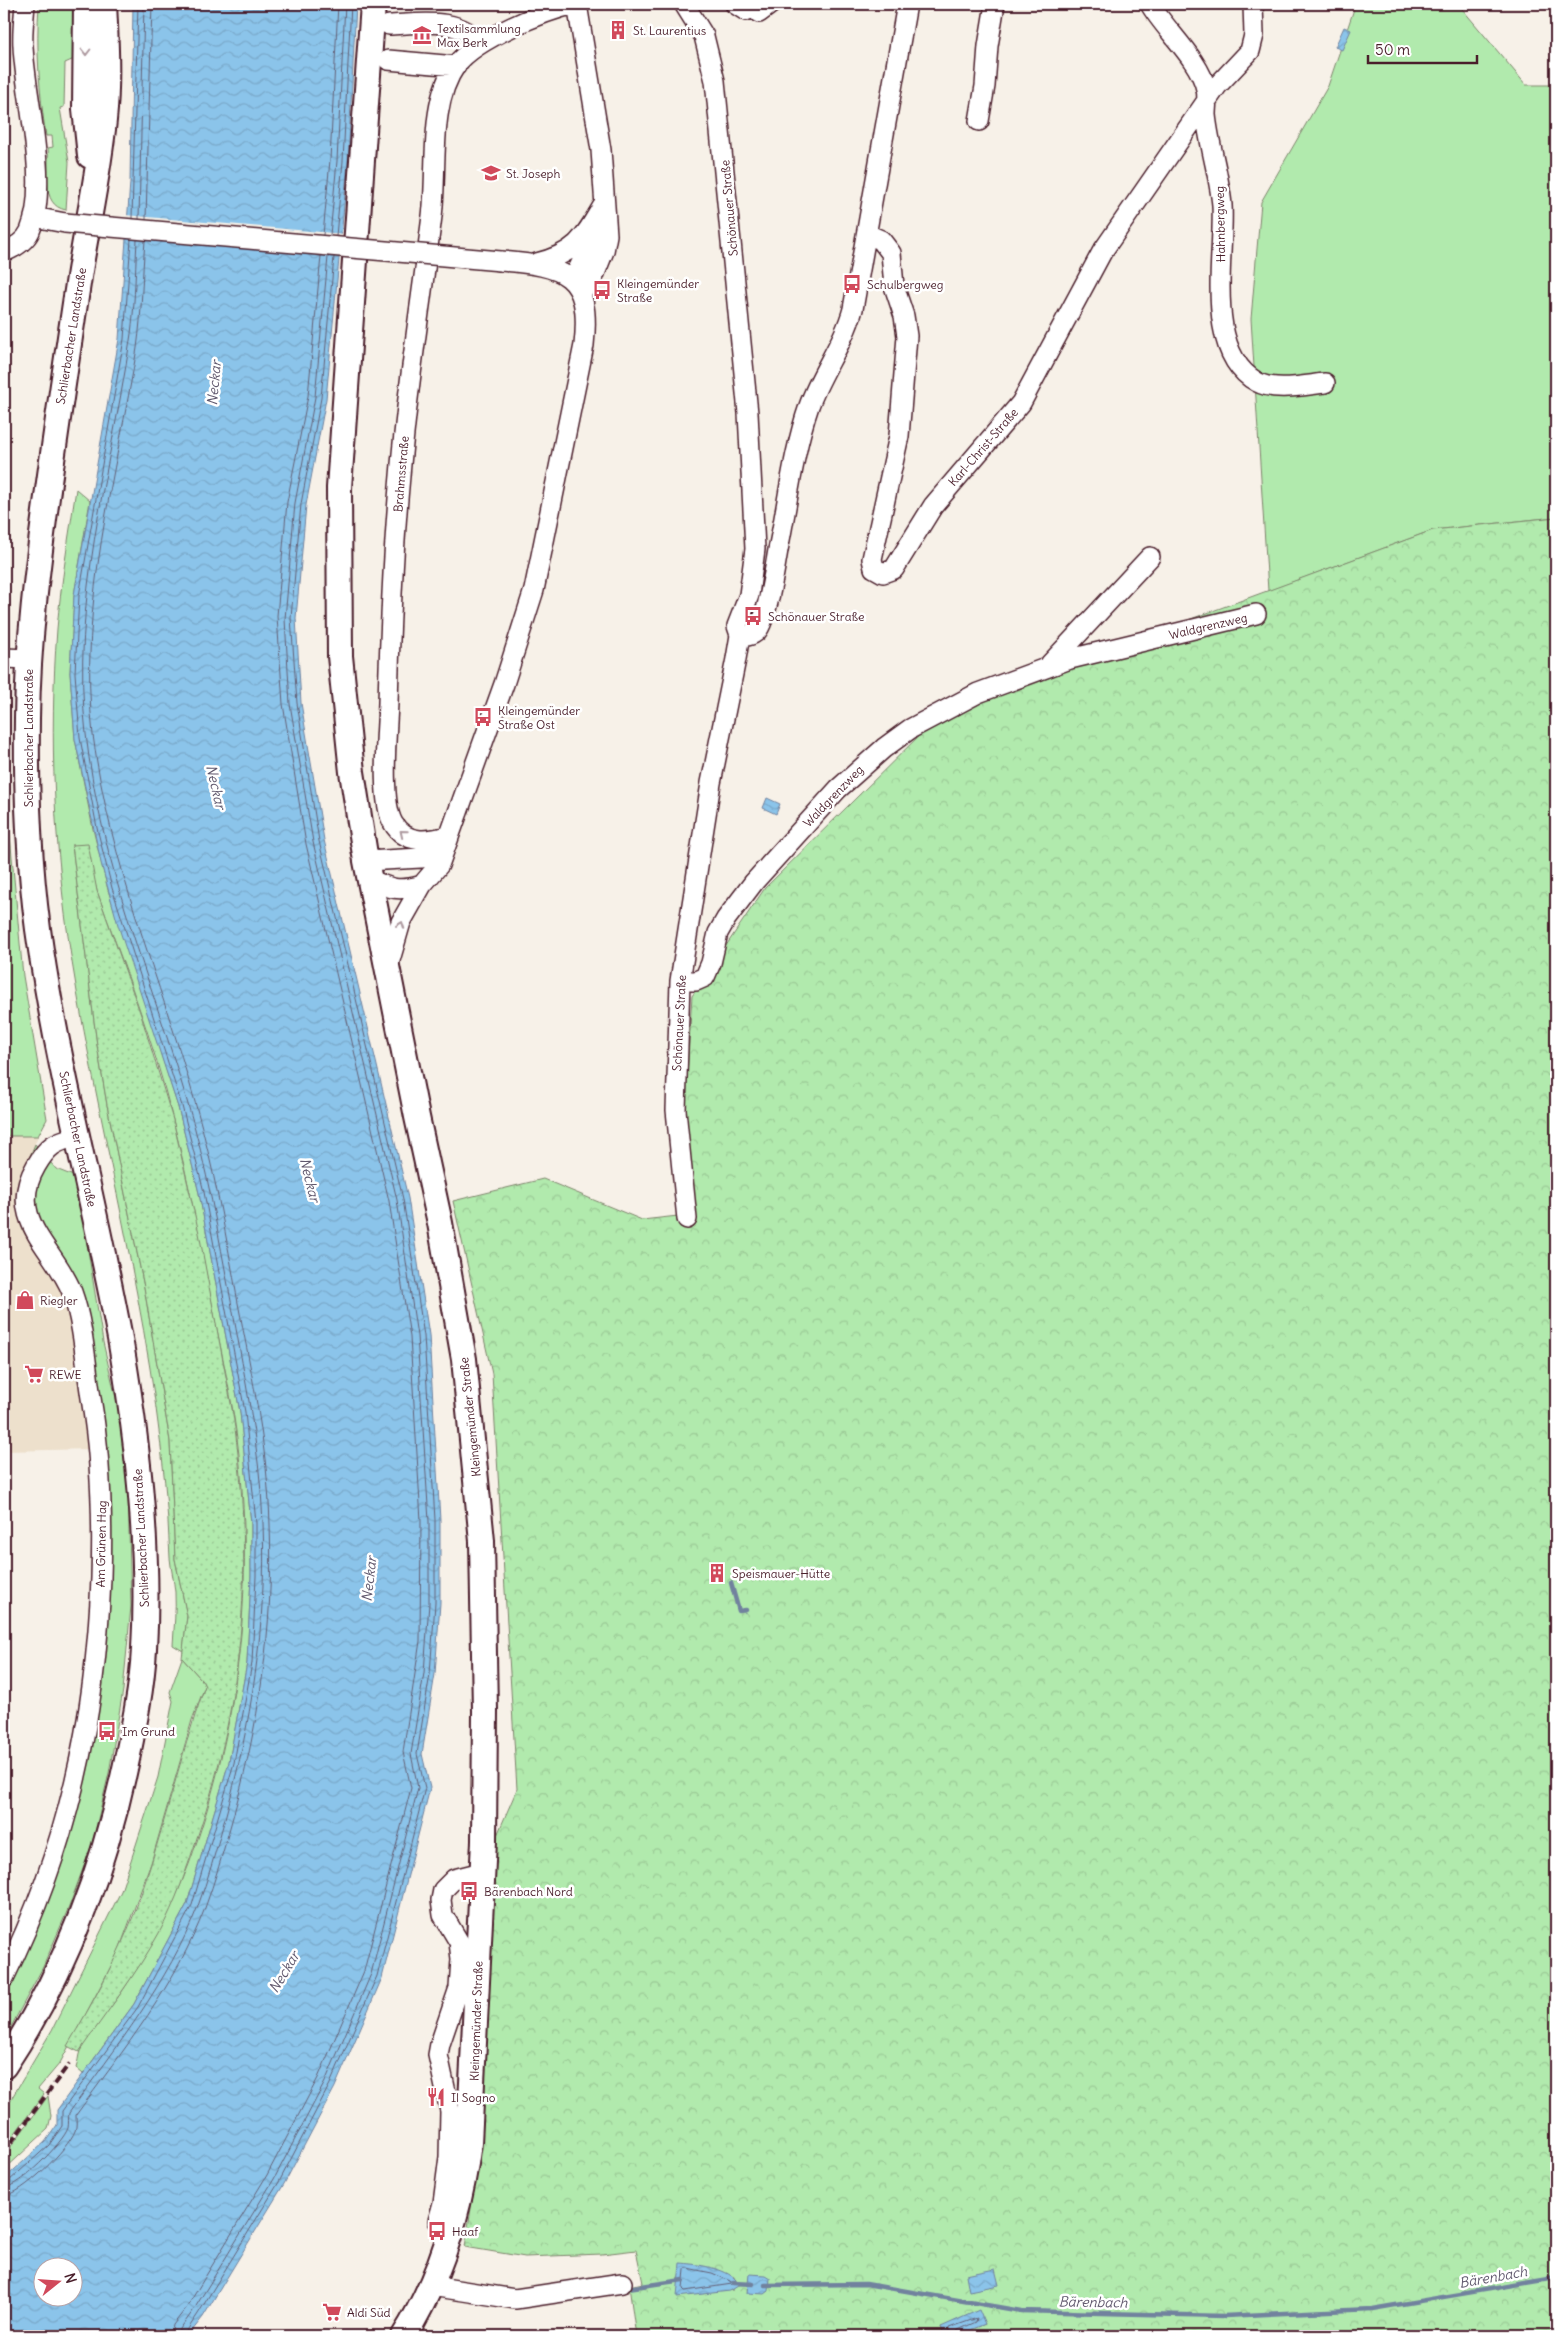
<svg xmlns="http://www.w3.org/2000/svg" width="1560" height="2340" font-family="Delius,sans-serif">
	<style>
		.built { fill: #ede0cc }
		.grass { fill: #b1eaad; stroke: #7e846c }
		.forest { fill: url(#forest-crowns); stroke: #7e846c; fill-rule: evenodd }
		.park { fill: url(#park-dots); stroke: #7e846c }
		.water { fill: url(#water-waves); stroke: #71829e; fill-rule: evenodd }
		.pier { fill: #f7f1e8 }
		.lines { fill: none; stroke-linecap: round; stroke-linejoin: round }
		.shore { stroke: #646177; stroke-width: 1 }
		.stream { stroke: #71829e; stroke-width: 4.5 }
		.minor-casing { stroke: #4a1f2b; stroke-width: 22 }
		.major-casing { stroke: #4a1f2b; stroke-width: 28 }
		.minor { stroke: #fff; stroke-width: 19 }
		.major { stroke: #fff; stroke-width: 24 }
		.rail { stroke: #4a1f2b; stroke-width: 4; stroke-dasharray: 8 4; stroke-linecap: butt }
		.minor-bridge-casing { stroke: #4a1f2b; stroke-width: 22; stroke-linecap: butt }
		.minor-bridge { stroke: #fff; stroke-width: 19 }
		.oneway { stroke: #ae9aa0 }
		.labels { text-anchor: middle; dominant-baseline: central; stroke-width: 5; stroke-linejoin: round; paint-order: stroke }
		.poi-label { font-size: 12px; fill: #4a1f2b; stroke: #fff; text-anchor: start }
		.street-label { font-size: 12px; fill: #4a1f2b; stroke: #fff }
		.water-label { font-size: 14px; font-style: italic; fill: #61596e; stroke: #fff }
	</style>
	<defs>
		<pattern id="forest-crowns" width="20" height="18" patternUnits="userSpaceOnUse" patternTransform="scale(1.25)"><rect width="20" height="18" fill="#b1eaad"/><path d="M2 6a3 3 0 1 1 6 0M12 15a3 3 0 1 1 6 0" fill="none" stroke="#9ac895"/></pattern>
		<pattern id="park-dots" width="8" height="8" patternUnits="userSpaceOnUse" patternTransform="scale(1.25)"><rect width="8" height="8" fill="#b1eaad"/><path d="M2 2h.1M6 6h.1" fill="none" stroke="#9ac895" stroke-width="1.8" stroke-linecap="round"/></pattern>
		<pattern id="water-waves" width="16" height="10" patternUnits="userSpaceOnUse" patternTransform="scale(1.25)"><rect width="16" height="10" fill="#8bc4ea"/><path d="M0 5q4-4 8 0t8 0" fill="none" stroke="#79a8c9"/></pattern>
	</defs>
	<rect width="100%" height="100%" fill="#f7f1e8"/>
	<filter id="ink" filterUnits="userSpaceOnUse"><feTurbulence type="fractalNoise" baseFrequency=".02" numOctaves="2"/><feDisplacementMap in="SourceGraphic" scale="10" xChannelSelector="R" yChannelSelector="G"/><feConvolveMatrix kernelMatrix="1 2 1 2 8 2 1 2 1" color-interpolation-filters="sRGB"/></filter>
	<g filter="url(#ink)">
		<path class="built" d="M4,4h6l-6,79z
			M4,1136h34l-20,49 43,97 14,39 18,128 -89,2z"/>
		<path class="grass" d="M39,4h35v55l-9,4 -1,44 -4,1 9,54 -3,48c-27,-5 -16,-41 -18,-62l5,-1 -1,-11h-6c-7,-45 -10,-87 -7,-132z
			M1399,4h59l68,81h30v432l-123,13 -165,61 -17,-272 10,-117 67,-116 27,-80z
			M76,489l14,12 -16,94 -4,78 5,66 18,90 15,61 70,217 21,86 41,219 11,111v53l-4,87 -18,99 -42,142 -53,100 -51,70 -7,-6c2,-5 2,-12 4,-17 8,-18 31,-43 43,-61 27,-40 49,-81 66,-126 49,-134 65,-268 50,-409 -5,-49 -17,-98 -26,-146 -12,-63 -24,-126 -40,-189 -19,-78 -49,-153 -76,-229l-4,-16 -21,-30 25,200 10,60 37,182 26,154 5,118 12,57 -4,35 -10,-6c1,-17 3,-35 2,-53 -1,-11 -4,-23 -5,-34 -8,-205 -67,-401 -99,-602 -17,-108 -22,-218 -14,-327 4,-47 12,-93 19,-140z
			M4,661l5,163 14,152 24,143 -9,17h-34z
			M35,1144l21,25 20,8 27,165 15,65 10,85 3,114 -8,84 -14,83 -17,71 -23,63 -26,60 -39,73v-76l28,-70 36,-113 22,-141 3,-191 -18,-128 -14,-39 -31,-39 -7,-13 -7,-28 2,-17z
			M182,1658l20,22 3,6 -13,34 -41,143 -33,90 -58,110 -22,26 6,5 -40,54v-37l48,-81 69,-139 37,-114 15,-76 -3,-9z
			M48,2096l3,20 -3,13 -44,41v-14z"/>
		<path class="forest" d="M1556,517v1819h-600l29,-12 -44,3 4,9h-309l-7,-50 14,-3 -7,-33 -34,4 -77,3 -60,-10 11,-71 -2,-287 43,-100 -25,-415 -39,-173 90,-22 99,41 36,-4 14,-220 73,-108 172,-170 115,-48 381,-140zM713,2269l21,8 -1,13 -56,6z"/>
		<path class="park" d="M88,844l9,47 44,124 32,105 26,113 34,181c21,146 12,281 -35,421 -11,33 -22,67 -39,98 -23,42 -53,80 -80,119l-12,-6c26,-43 49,-86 67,-132 28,-75 44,-153 71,-228l-3,-6 -20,-22 5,-42 -12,-57 -5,-118 -26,-154 -37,-182 -10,-60 -25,-200z"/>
		<path class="water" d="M133,4h223l-8,158 -22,237 -20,106 -10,113 5,85 23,137 84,358 21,137 11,185v83l-5,71 -13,80 8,34 -48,190 -47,109 -51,97 -81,133 -15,19h-184v-157l41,-37 12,-17v-15l77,-106 53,-100 42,-142 18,-99 4,-87v-53l-11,-111 -41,-219 -21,-86 -60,-182 -17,-62 -26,-124 -5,-66 4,-78 45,-256 11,-157zM42,2268h30v30h-30z
			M1344,27l7,3 -9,20 -7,-3z
			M767,798l13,6 -4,10 -13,-6z
			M680,2263c16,1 46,5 56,17l2,6 -8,5 -53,6z
			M995,2269l4,16 -30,6 -3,-16z
			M749,2274l16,1 5,3 -1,13 -4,3 -18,-1z
			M979,2310l6,14 -29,12h-11l-4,-9z"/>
		<path class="pier" d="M125,215l219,19 -2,23 -219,-19z"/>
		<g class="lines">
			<path class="shore" d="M132,218l6,-214
				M139,219l5,-215
				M146,219l6,-215
				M323,235l7,-75 8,-156
				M330,235l7,-74 8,-157
				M336,236l7,-75 8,-157
				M4,2182l5,-1 40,-36 13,-19v-15l76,-104 54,-102 42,-142 18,-100 4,-87v-53l-11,-111 -41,-220 -22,-86 -70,-218 -15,-60 -17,-90 -5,-65 4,-77 45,-257 7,-100
				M4,2188c15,-1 59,-45 64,-60 1,-5 0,-10 1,-15 47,-66 99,-130 129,-207 10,-27 18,-56 26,-84 27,-97 43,-197 39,-299 -3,-75 -19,-148 -32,-222 -13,-67 -24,-135 -44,-200 -36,-122 -87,-240 -101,-367 -15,-130 23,-259 43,-387 6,-35 6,-72 8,-107
				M4,2196c18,-1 64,-47 71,-65 2,-5 1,-11 1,-16 48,-66 100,-130 129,-207 10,-27 18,-56 26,-84 28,-98 43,-197 39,-299 -2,-75 -18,-149 -32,-222 -12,-68 -24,-135 -43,-201 -34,-122 -86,-240 -102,-367 -15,-130 23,-260 44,-387 5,-35 5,-72 8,-107
				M687,2268l25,5 18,8 2,3 -47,7 -2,-2 2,-19z
				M171,2336l2,-11 14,-18 80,-132 51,-97 46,-107 47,-183 -8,-36 17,-111 1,-120 -11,-184 -21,-136 -83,-357 -23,-140 -6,-88 10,-114 21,-106 13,-140
				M179,2336l1,-7 13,-18 81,-132 51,-97 46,-108 47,-186 -7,-34 13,-81 5,-70v-82l-12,-185 -20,-136 -84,-358 -23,-138 -5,-85 10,-116 20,-106 13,-140
				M185,2336l1,-4 12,-18 81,-132 51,-98 47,-108 48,-188 -8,-34 13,-80 5,-71v-83l-11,-184 -21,-137 -84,-358 -22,-138 -6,-85 10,-114 20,-106 13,-141
				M949,2336v-8l28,-10 -1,4 -18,8 -2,6"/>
			<path class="stream" d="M731,1583l8,28 7,-1
				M733,2283l20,1
				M765,2285l101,-1 155,27 203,5 148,-7 184,-31
				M628,2288l55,-8"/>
			<g class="minor-casing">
				<path id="minor" d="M577,4l24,146 6,85 -3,16 -10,25 -13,18
					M684,4l20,32 11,45 33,332 7,136 -6,46 -12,31 3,9 -4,24 -25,124 -31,198 -4,129 11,109
					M735,4l11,7
					M1150,4c14,25 50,56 56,85 2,8 0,17 0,26 3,30 13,59 16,90 3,51 -19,147 35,177 18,10 48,3 68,1
					M759,13l12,-9
					M389,25c29,-1 72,-9 91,19
					M388,60l68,6
					M979,121l6,-35 3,-40 7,-42
					M34,217l31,6
					M867,234l14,6 10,13 3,33 10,30 3,20 -8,100 -27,123 2,9 9,5 11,-4 39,-63 88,-103 81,-151 115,-166 33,-35 4,-16 -1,-31
					M4,252c10,-4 21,-10 26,-21 20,-48 -5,-134 -7,-185 -1,-14 1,-28 2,-42
					M537,263c40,-10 47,-25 67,-59
					M573,280l23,-48
					M740,635c5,2 12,1 17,-4 10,-12 18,-63 21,-81 10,-48 15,-98 31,-144 12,-34 35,-63 44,-97l54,-305
					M4,658l25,1
					M1050,664l100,-107
					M449,836c-21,5 -43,9 -56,-13 -13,-23 -6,-92 -5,-120 2,-76 5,-152 12,-227 7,-87 21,-173 32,-260 6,-47 -4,-112 24,-151 19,-26 88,-54 119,-61
					M366,861l55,-3 22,-8
					M369,879c22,10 29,13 53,6
					M388,967l13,-45 21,-37 17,-20 65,-181 30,-94 50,-245c8,-72 -20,-79 -83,-84
					M680,981h16l9,-4 6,-14 7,-30 8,-14 28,-37 84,-93 46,-41 26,-19 68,-36 92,-34 186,-45
					M4,1978c63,-128 92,-258 97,-400 2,-61 0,-120 -10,-180 -5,-32 -8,-76 -19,-106 -17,-44 -67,-73 -36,-126 12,-21 19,-24 41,-30
					M453,2228l-15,-7 5,-18 6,-46 1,-46 -12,-56 2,-11 19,-56 2,-29 -2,-17 -16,-27 -2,-15 2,-10 11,-11 28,-7
					M431,2286l84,13 107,-16"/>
			</g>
			<g class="major-casing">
				<path id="major" d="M86,4l-1,105 5,47
					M373,4l-34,484 1,168 12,116 14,89 51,256 23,106 24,136 18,182 3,170 -1,130 -15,302c-9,69 -28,134 -65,193
					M4,2066c61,-92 99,-195 122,-302 8,-38 16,-76 18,-115 6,-101 -6,-206 -23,-305 -24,-132 -60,-262 -80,-394 -12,-77 -15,-155 -14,-232 1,-75 10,-148 20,-221 10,-74 21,-147 32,-220 8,-52 20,-105 25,-157 4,-38 2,-78 0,-116"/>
			</g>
			<use href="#minor" class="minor"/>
			<use href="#major" class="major"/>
			<path class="rail" d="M4,2152l65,-88"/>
			<g class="minor-bridge-casing">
				<path id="minor-bridge" d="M65,223l436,38"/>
			</g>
			<use href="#minor-bridge" class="minor-bridge"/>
		</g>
		<defs><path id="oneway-chevron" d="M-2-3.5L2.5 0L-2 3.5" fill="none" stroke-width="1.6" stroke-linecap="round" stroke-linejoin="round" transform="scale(1.25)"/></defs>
		<g class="oneway">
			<use href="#oneway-chevron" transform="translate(86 52) rotate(90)"/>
			<use href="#oneway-chevron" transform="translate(403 833) rotate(-141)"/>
			<use href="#oneway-chevron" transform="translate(401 925) rotate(-70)"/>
		</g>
	</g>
	<defs>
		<g id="building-bare" transform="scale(1.5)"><path d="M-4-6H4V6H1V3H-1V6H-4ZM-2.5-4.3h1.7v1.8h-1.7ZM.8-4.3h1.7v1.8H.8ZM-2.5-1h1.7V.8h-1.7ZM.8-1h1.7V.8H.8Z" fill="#d1495b" stroke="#fff" stroke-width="2.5" paint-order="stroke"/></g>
		<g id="museum-bare" transform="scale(1.5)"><path d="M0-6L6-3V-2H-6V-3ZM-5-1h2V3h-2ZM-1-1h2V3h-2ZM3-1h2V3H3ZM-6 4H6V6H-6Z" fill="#d1495b" stroke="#fff" stroke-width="2.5" paint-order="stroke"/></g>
		<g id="school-bare" transform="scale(1.5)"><path d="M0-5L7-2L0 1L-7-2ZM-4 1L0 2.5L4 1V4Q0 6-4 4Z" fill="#d1495b" stroke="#fff" stroke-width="2.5" paint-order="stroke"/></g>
		<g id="bus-bare" transform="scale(1.5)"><path d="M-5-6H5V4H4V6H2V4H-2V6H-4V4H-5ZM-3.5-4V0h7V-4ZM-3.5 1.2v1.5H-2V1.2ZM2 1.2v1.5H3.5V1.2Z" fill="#d1495b" stroke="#fff" stroke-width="2.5" paint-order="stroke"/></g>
		<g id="shop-bare" transform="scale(1.5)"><path d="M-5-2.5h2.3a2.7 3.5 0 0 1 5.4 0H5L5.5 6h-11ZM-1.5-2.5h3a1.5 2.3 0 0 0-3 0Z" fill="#d1495b" stroke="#fff" stroke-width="2.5" paint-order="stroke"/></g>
		<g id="supermarket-bare" transform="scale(1.5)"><path d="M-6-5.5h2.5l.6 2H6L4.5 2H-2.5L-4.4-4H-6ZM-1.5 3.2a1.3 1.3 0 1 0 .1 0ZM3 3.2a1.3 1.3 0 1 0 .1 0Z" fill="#d1495b" stroke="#fff" stroke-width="2.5" paint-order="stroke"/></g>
		<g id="restaurant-bare" transform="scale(1.5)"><path d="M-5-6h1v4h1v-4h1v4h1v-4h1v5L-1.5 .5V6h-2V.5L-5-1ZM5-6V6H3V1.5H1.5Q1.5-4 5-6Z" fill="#d1495b" stroke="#fff" stroke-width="2.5" paint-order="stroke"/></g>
	</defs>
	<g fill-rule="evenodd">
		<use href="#building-bare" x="618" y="30"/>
		<use href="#museum-bare" x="422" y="35"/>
		<use href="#school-bare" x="491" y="173"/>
		<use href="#bus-bare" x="852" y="284"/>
		<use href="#bus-bare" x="602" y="290"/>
		<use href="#bus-bare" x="753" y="616"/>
		<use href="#bus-bare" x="483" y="717"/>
		<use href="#shop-bare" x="25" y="1300"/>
		<use href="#supermarket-bare" x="34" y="1374"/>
		<use href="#building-bare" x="717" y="1573"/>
		<use href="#bus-bare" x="107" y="1731"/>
		<use href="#bus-bare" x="469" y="1891"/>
		<use href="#restaurant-bare" x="436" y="2097"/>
		<use href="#bus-bare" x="437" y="2231"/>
		<use href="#supermarket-bare" x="332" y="2312"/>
	</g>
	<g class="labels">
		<g class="poi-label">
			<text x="437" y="28">Textilsammlung<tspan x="437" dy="14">Max Berk</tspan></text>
			<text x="633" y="30">St. Laurentius</text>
			<text x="506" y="173">St. Joseph</text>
			<text x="617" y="283">Kleingemünder<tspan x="617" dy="14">Straße</tspan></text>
			<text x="867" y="284">Schulbergweg</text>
			<text x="768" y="616">Schönauer Straße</text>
			<text x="498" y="710">Kleingemünder<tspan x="498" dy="14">Straße Ost</tspan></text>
			<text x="40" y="1300">Riegler</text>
			<text x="49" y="1374">REWE</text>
			<text x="732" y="1573">Speismauer-Hütte</text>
			<text x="122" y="1731">Im Grund</text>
			<text x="484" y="1891">Bärenbach Nord</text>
			<text x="451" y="2097">Il Sogno</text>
			<text x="452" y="2231">Haaf</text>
			<text x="347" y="2312">Aldi Süd</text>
		</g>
		<g class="street-label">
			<text transform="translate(729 208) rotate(-95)">Schönauer Straße</text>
			<text transform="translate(1220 224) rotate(-91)">Hahnbergweg</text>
			<text transform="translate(71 336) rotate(-81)">Schlierbacher Landstraße</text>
			<text transform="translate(983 447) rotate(-49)">Karl-Christ-Straße</text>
			<text transform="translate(401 474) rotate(-85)">Brahmsstraße</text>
			<text transform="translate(1208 626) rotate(-13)">Waldgrenzweg</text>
			<text transform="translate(28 738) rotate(-90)">Schlierbacher Landstraße</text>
			<text transform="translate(833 796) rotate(-46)">Waldgrenzweg</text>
			<text transform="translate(679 1023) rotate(-87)">Schönauer Straße</text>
			<text transform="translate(78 1139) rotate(78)">Schlierbacher Landstraße</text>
			<text transform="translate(470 1417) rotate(-96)">Kleingemünder Straße</text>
			<text transform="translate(141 1538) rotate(-93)">Schlierbacher Landstraße</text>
			<text transform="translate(101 1544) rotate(-89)">Am Grünen Hag</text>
			<text transform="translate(476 2021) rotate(-88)">Kleingemünder Straße</text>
		</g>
		<g class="water-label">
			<text transform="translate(214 383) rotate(-85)">Neckar</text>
			<text transform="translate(216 787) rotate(77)">Neckar</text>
			<text transform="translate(310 1180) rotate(76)">Neckar</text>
			<text transform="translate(369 1579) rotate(-84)">Neckar</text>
			<text transform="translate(284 1972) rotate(-59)">Neckar</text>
			<text transform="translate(1493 2277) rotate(-10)">Bärenbach</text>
			<text transform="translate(1093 2302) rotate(1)">Bärenbach</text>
		</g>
	</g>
	<rect width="1560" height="2340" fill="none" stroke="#fff" stroke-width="20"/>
	<rect x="10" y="10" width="1540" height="2320" fill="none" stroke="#4a1f2b" stroke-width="2" filter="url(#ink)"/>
	<g transform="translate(58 2282) rotate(73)"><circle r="24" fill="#ffffff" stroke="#b7a5aa"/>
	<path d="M0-4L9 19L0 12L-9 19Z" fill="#d1495b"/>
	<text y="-8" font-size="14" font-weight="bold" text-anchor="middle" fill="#4a1f2b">N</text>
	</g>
	<path d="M1368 55v8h109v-8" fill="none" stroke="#4a1f2b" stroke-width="2.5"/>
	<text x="1375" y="55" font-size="15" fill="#4a1f2b" stroke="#ffffff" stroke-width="4" paint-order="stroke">50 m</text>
</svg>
